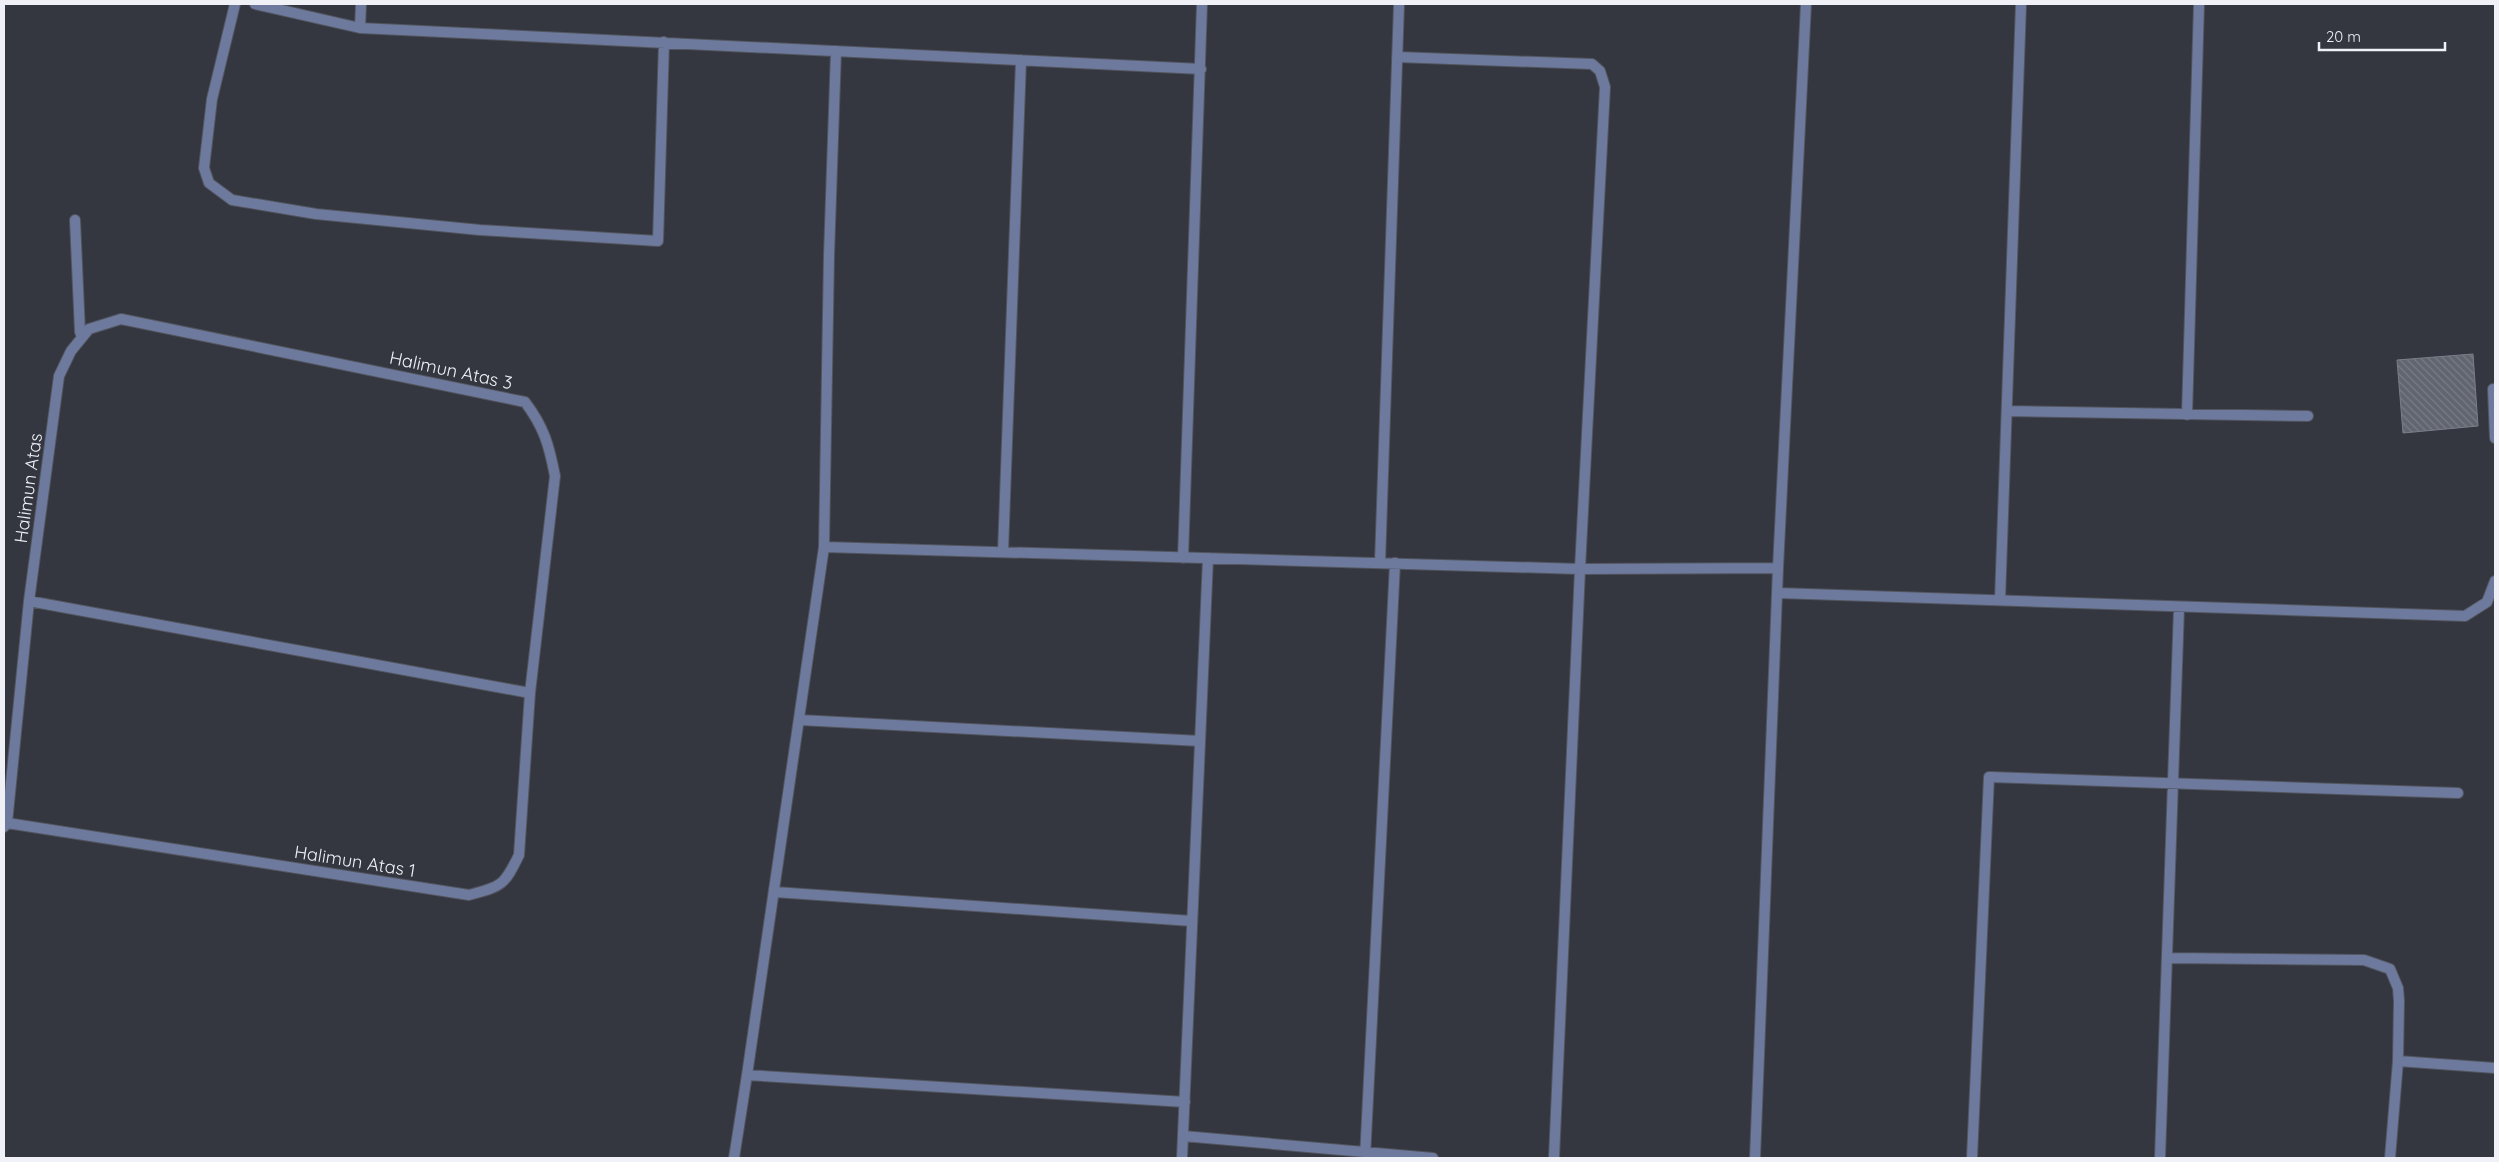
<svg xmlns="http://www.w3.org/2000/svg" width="2499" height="1162" font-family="Quicksand,sans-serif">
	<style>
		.building { fill: url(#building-back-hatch); stroke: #7a7e88 }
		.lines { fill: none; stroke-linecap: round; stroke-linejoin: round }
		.minor-casing { stroke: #52555d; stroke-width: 12 }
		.minor { stroke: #6d7a9e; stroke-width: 10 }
		.labels { text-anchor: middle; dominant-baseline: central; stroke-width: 4; stroke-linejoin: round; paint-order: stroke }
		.street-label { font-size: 18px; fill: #eff1f7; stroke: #343740 }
	</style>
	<defs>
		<pattern id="building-back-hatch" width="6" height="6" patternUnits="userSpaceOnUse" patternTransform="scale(1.25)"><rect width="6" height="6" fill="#61656f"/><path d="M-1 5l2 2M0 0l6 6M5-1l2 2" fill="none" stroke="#787c84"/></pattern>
	</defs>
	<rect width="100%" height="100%" fill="#343740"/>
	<path class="building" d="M2473,354l5,72 -75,7 -6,-73z"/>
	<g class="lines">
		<g class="minor-casing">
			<path id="minor" d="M235,4l-23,95 -8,69 5,15 23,17 84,14 164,16 178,11 6,-199
				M255,4l105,24 841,41
				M360,28l1,-24
				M836,51l-7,204 -5,292 -77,528 438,27
				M1397,57l195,7 8,7 5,16 -25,482 -26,589
				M75,220l5,112 2,5
				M2493,389l2,49
				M2007,411l301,5
				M2187,415l12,-411
				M824,547l756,22 198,-1
				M1003,552l18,-492
				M1183,558l19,-554
				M1380,563l19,-559
				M1777,593l688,23 22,-14 8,-21
				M2000,600l21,-596
				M29,601l501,92
				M800,720l400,21
				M4,827l3,-4 22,-222 30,-225 12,-25 18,-22 32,-10 404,83c19,25 24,43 30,74l-25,217 -11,162c-15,31 -17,31 -50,40l-462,-72
				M775,892l417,29
				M2168,958l196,2 26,9 8,19 1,13 -1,60 -8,97
				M2398,1061l97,7
				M1183,1136l250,22
				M734,1158l13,-83
				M1182,1158l26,-600
				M1365,1158l30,-595
				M1755,1158l23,-590 28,-564
				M1972,1158l17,-381 469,16
				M2160,1158l19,-550"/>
		</g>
		<use href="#minor" class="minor"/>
	</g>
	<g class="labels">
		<g class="street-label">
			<text transform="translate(451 370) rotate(12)">Halimun Atas 3</text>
			<text transform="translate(28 488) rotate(-82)">Halimun Atas</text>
			<text transform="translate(355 861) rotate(9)">Halimun Atas 1</text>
		</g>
	</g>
	<rect width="2499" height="1162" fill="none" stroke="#eff1f7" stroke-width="10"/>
	<path d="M2319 42v8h126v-8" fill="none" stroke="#eff1f7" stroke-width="2.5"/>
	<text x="2326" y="42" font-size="15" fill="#eff1f7" stroke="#343740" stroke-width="4" paint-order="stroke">20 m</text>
</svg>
